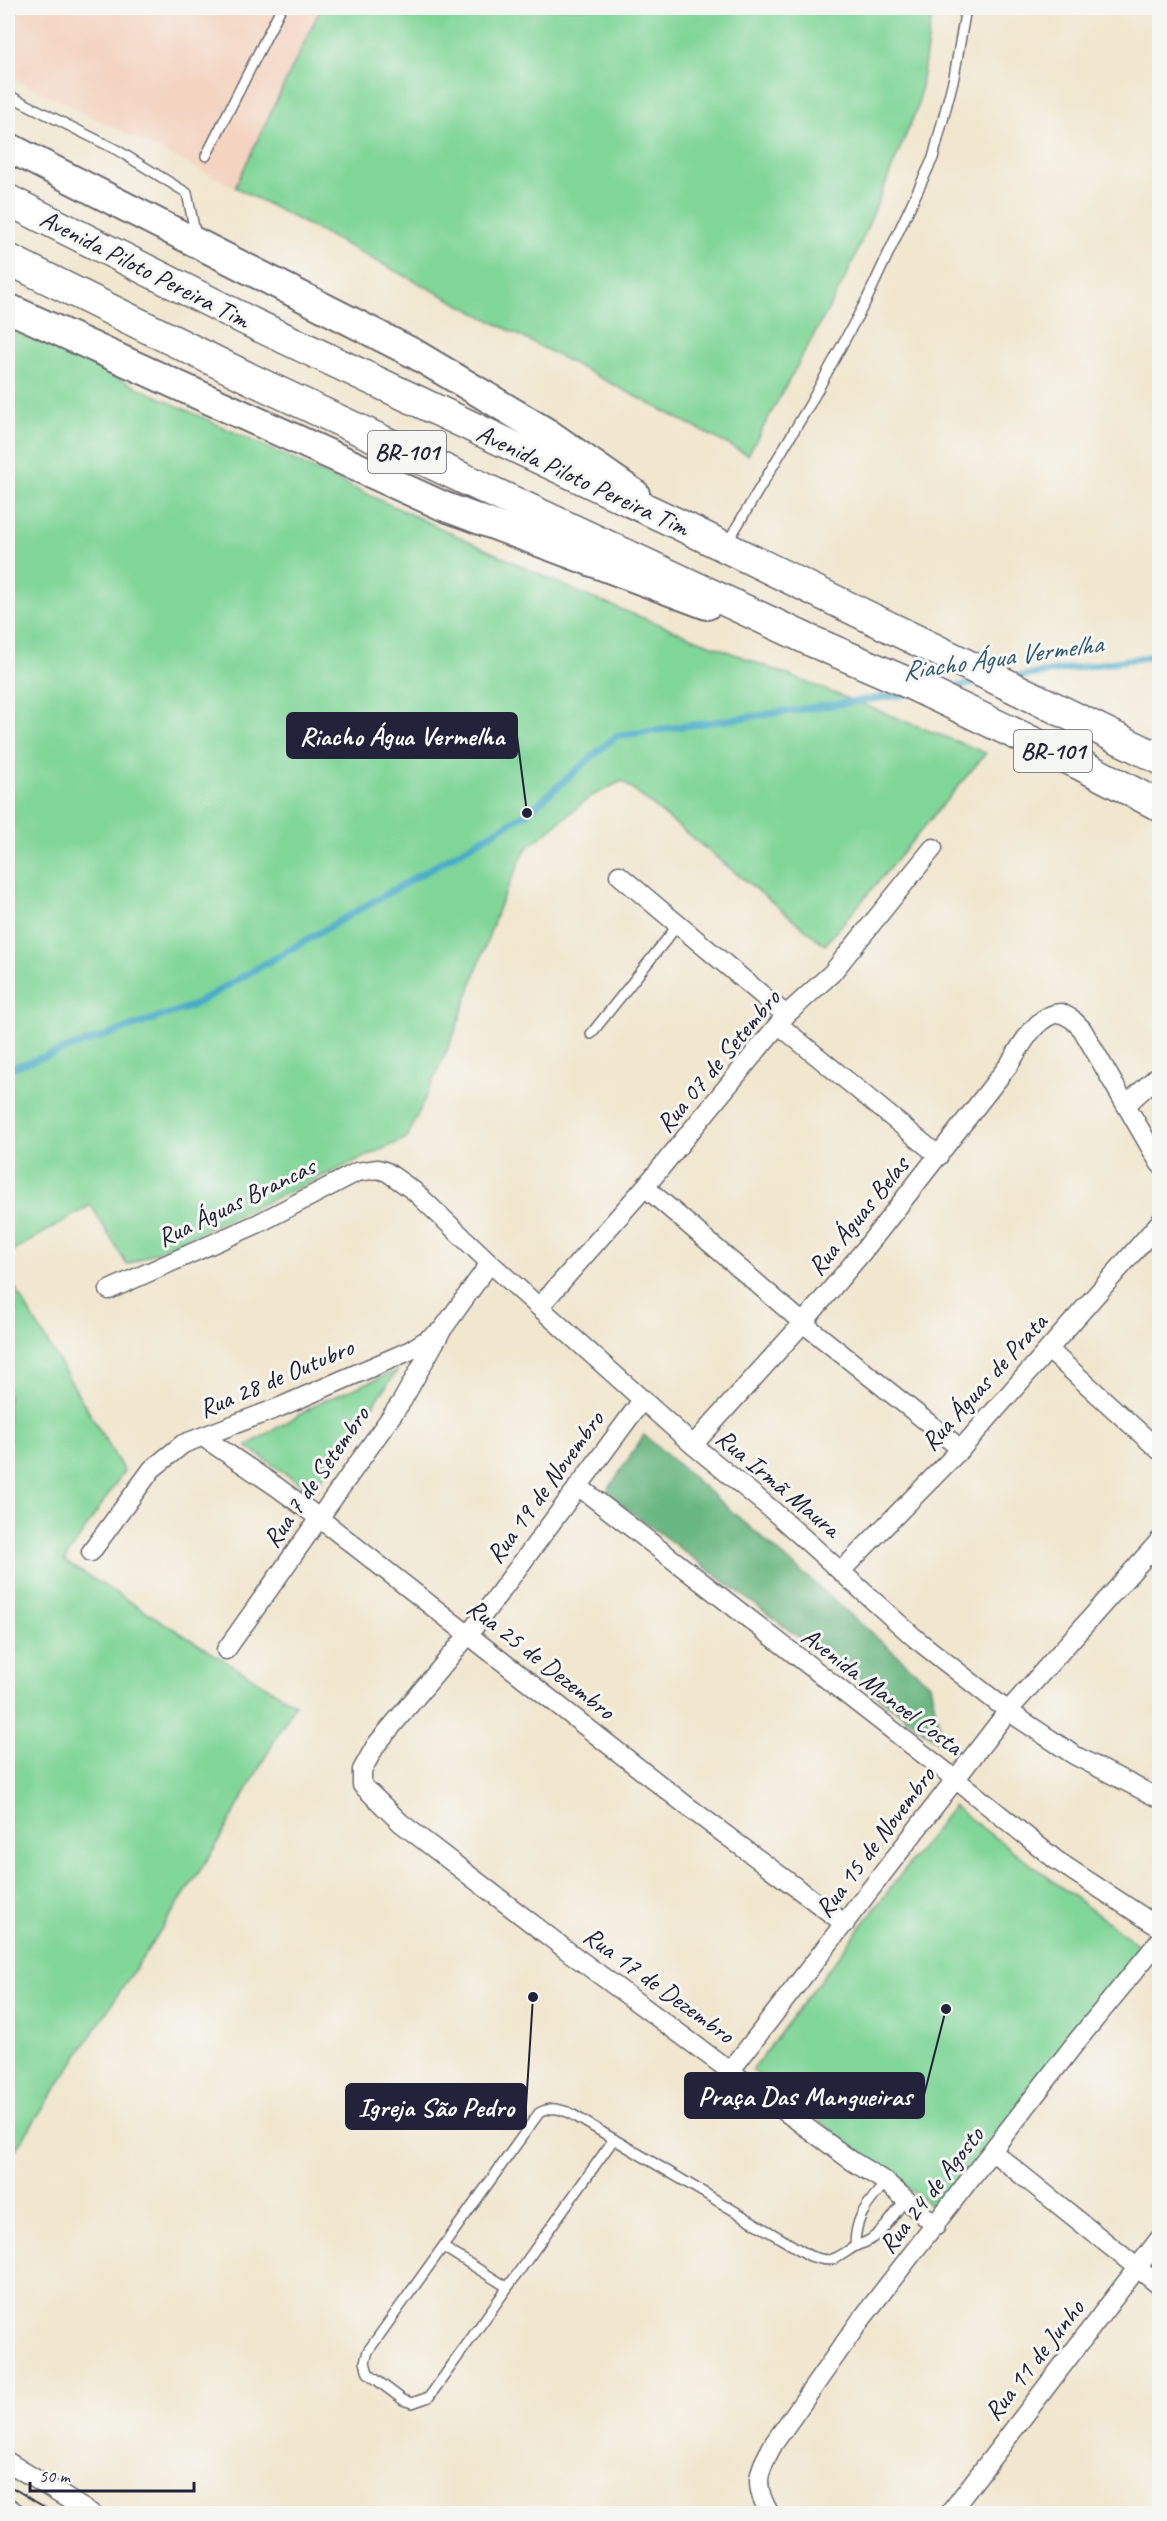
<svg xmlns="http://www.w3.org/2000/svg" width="1167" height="2521" font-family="Caveat,sans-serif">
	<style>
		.built { fill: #f4d3c0 }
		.green { fill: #80d598; stroke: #517c6a; stroke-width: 1.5 }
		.forest { fill: #68b680; stroke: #456c5e; stroke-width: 1.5 }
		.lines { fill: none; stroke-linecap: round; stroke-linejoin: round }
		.stream { stroke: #48abc8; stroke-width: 7 }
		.service-casing { stroke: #6a676e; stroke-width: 12 }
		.minor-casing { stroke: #6a676e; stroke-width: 21 }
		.primary-casing { stroke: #6a676e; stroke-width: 32 }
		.trunk-casing { stroke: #6a676e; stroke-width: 33 }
		.service { stroke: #fff; stroke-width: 9 }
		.minor { stroke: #fff; stroke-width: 18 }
		.primary { stroke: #fff; stroke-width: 28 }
		.trunk { stroke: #fff; stroke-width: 30 }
		.tram { stroke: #22223b; stroke-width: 1.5 }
		.labels { text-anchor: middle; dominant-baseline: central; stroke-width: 6; stroke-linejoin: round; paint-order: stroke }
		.shield { fill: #f6f6f2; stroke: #626272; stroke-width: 1.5 }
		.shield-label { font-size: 24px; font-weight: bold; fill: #22223b }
		.street-label { font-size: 26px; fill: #22223b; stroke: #f6f6f2 }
		.water-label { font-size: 27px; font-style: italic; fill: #315973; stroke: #f6f6f2 }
		.leader { fill: none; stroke: #22223b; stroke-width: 2 }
		.callout-dot { fill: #22223b; stroke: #f6f6f2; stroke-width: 2 }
		.callout { fill: #22223b; stroke: #22223b; stroke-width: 2 }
		.callout-label { font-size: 27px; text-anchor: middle; font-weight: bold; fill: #fff }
	</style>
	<rect width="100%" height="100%" fill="#f6f6f2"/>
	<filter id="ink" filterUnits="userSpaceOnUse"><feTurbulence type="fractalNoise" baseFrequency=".0167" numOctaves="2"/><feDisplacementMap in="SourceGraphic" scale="12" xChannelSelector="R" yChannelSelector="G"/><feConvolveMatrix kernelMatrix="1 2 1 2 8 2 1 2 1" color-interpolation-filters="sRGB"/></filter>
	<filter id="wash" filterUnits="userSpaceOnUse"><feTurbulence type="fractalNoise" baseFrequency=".008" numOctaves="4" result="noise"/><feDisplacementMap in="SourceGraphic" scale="24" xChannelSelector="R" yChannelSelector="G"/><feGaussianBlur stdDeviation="1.35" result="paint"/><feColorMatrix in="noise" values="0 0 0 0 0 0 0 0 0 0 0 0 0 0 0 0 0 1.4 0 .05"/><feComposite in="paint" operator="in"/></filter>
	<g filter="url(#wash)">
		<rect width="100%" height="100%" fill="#f1e6ce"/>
		<path class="built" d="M8,8h313l-86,179 -227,-111z"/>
		<path class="green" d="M321,8h612l-15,98 -70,167 -100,182 -513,-268z
			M8,327l574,267 404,159 -161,192 -203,-164 -32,16 -64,52 -26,55 -47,133 -46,101 -280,127 -36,-60 -83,49z
			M8,1276l116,195 -60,90 231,143 -82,147 -205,310z
			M397,1371l-85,121 -66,-46 75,-44z
			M953,1806l188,141 -201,265 -188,-142z"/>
		<path class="forest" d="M644,1435l286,249 13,61 -337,-252z"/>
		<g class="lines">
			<path class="stream" d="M1016,677l144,-22
				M945,688l33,-5
				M8,1069l184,-63 335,-193 89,-77 291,-42"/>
		</g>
	</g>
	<g filter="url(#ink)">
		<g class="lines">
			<g class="service-casing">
				<path id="service" d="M8,95l109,55 70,43 9,44
					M206,156l75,-148
					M727,543l83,-139 57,-105 66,-141 21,-81 12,-69
					M591,1034l87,-109
					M614,2139l-185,258 -17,6 -9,-3 -29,-22 -6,-5 -3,-11 3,-11 171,-238c12,-6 18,-5 31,0l240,143c24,8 24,3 44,-9 5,-3 12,-4 17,-8 14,-9 24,-26 35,-40
					M855,2246c0,-30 12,-41 31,-64
					M443,2247l64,40"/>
			</g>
			<g class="minor-casing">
				<path id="minor" d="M619,875l167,140
					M779,1025l160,131
					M1126,1105l34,-31
					M645,1187l158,136 158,126
					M109,1290l150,-67 98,-51 21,-3 9,3 27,19 76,72 203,182 78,64 145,130 92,72 66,44 86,44
					M540,1306l105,-119 141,-172 46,-42 101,-125
					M1049,1350l111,101
					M643,1399l-174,235 -93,111 -14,25v15l39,38 172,132 279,206 34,21 50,44
					M203,1437l74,50 42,31 372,291 154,115
					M693,1445l110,-122 62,-74 143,-183c13,-19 28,-52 53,-53l11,6 10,10 78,135
					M578,1486l376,292 102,82 104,68
					M91,1552l61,-83 31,-25 97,-37 129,-56 33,-21 48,-67
					M841,1571l120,-122 199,-227
					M226,1650l176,-249 38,-68
					M731,2070l277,-359 152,-171
					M993,2152l167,134
					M8,2462l84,52
					M8,2507l10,7
					M770,2514c-18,-30 -12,-42 4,-71l86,-122 217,-280 83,-101
					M949,2514l211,-276"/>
			</g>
			<g class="primary-casing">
				<path id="primary" d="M8,147l407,207 134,80 86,60
					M8,308l435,198 264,99"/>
			</g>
			<g class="trunk-casing">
				<path id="trunk" d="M8,200l242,122 428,202 482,235
					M8,259l249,123 552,258 97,42 175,83 79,41"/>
			</g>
			<use href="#service" class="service"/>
			<use href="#minor" class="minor"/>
			<use href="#primary" class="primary"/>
			<use href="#trunk" class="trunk"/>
			<path class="tram" d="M8,2485l48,29"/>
		</g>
	</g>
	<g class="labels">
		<g class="shield">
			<rect x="368" y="431" width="78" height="42" rx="4.5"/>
			<rect x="1014" y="730" width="78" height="42" rx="4.5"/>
		</g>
		<g class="shield-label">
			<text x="407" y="452">BR-101</text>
			<text x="1053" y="751">BR-101</text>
		</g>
		<g class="street-label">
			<text transform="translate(145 269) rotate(27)">Avenida Piloto Pereira Tim</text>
			<text transform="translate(583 480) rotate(25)">Avenida Piloto Pereira Tim</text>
			<text transform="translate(718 1061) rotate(-50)">Rua 07 de Setembro</text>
			<text transform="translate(236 1202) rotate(-26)">Rua Águas Brancas</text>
			<text transform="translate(858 1216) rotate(-51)">Rua Águas Belas</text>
			<text transform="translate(276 1378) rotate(-23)">Rua 28 de Outubro</text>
			<text transform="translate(984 1382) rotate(-48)">Rua Águas de Prata</text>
			<text transform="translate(316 1477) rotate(-55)">Rua 7 de Setembro</text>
			<text transform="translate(778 1483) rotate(40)">Rua Irmã Maura</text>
			<text transform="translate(545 1487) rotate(-54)">Rua 19 de Novembro</text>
			<text transform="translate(541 1659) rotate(38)">Rua 25 de Dezembro</text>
			<text transform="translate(882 1691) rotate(37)">Avenida Manoel Costa</text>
			<text transform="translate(875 1842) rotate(-53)">Rua 15 de Novembro</text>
			<text transform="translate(659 1985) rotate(36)">Rua 17 de Dezembro</text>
			<text transform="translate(931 2190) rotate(-52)">Rua 24 de Agosto</text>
			<text transform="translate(1034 2360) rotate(-52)">Rua 11 de Junho</text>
		</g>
		<g class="water-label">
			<text transform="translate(1002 657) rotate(-8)">Riacho Água Vermelha</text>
		</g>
	</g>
	<path class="leader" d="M527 813L517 736M946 2009L924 2095M533 1997L526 2106"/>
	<g class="callout-dot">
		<circle cx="527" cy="813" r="6"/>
		<circle cx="946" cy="2009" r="6"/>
		<circle cx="533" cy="1997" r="6"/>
	</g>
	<g class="callout">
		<rect x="287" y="713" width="230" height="45" rx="6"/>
		<rect x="685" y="2073" width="239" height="45" rx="6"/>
		<rect x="346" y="2084" width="180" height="45" rx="6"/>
	</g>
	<g class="callout-label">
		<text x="402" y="745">Riacho Água Vermelha</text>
		<text x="805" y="2105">Praça Das Mangueiras</text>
		<text x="436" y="2116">Igreja São Pedro</text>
	</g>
	<rect width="1167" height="2521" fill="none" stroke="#f6f6f2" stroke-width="30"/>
	<path d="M30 2482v9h164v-9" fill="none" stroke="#22223b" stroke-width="3"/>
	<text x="39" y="2482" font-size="18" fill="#22223b" stroke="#f6f6f2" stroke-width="4.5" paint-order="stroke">50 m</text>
</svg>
